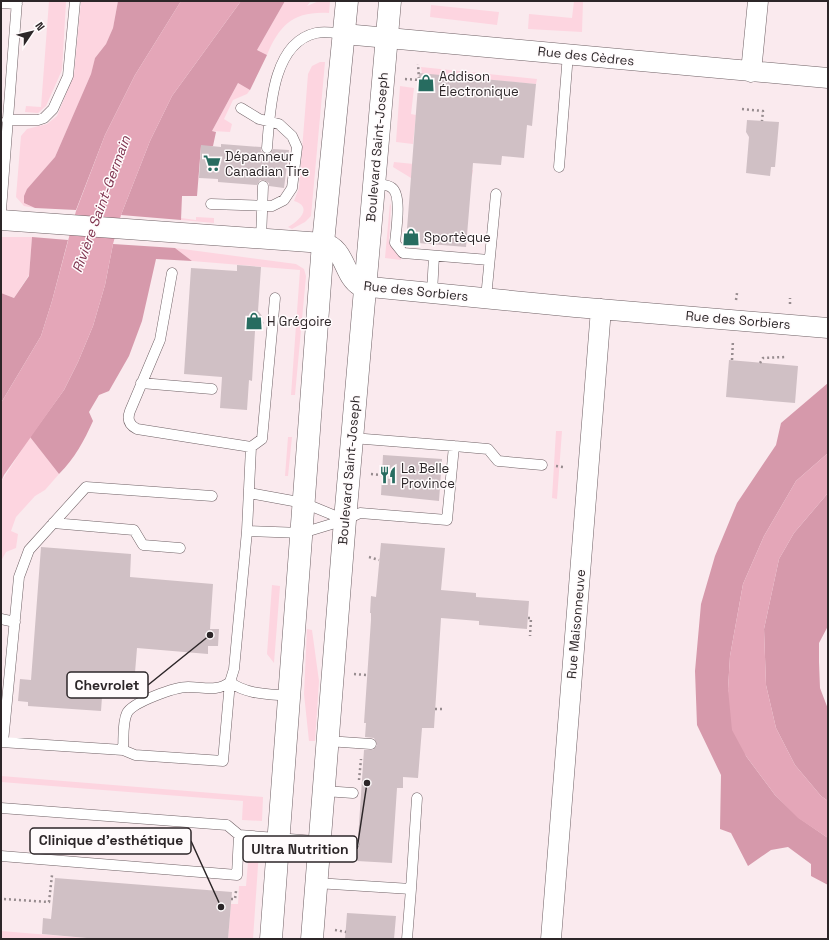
<svg xmlns="http://www.w3.org/2000/svg" width="829" height="940" font-family="'Space Grotesk',sans-serif">
	<style>
		.green { fill: #fdd5e0 }
		.forest { fill: #d699ab }
		.water { fill: #e4a6b8 }
		.building { fill: #d0c0c5 }
		.lines { fill: none; stroke-linecap: round; stroke-linejoin: round }
		.lane-casing { stroke: #6f6165; stroke-width: 11 }
		.street-casing { stroke: #6f6165; stroke-width: 21 }
		.primary-casing { stroke: #6f6165; stroke-width: 23 }
		.path { stroke: #978c8f; stroke-width: 2.5; stroke-dasharray: 2 3; stroke-linecap: butt }
		.lane { stroke: #fff; stroke-width: 10 }
		.street { stroke: #fff; stroke-width: 20 }
		.primary { stroke: #fff; stroke-width: 22 }
		.labels { text-anchor: middle; dominant-baseline: central; stroke-width: 3; stroke-linejoin: round; paint-order: stroke }
		.street-label { font-size: 13px; fill: #2c2628; stroke: #fffbfc }
		.poi-label { font-size: 13px; fill: #2c2628; stroke: #fffbfc; text-anchor: start }
		.water-label { font-size: 14px; font-style: italic; fill: #813651; stroke: #fffbfc }
		.leader { fill: none; stroke: #2c2628; stroke-width: 1.5 }
		.callout-dot { fill: #2c2628; stroke: #fffbfc; stroke-width: 1.5 }
		.callout { fill: #fffbfc; stroke: #2c2628; stroke-width: 1.5 }
		.callout-label { font-size: 14px; text-anchor: middle; font-weight: bold; fill: #2c2628 }
	</style>
	<rect width="100%" height="100%" fill="#faeaee"/>
	<path class="green" d="M49,1l17,1 -4,68 -16,36 -8,7 -13,-1 1,-6 15,1z
		M81,1h37l-5,27 -7,16 -11,14 -4,16 -36,83 -28,32 -3,14 11,5 -11,-2 -8,-9 5,-61 6,-7 20,-5 10,-8 17,-42z
		M285,1h26l-4,5 12,-5h11l-1,12c-35,-2 -49,11 -62,42l-10,-5z
		M574,1h9l-1,31 -54,-3 1,-15 43,4z
		M431,5l68,7 -2,13 -67,-8z
		M320,62h5l-14,154 -6,6 -13,7 -4,-2c10,-5 26,-20 6,-26l5,-13 9,-114 4,-8z
		M421,67l116,12 -1,5 -114,-10z
		M238,83l12,7 -3,4 -14,6 -9,19 8,5 -2,8 -18,-1z
		M400,86l14,2 -3,26 5,1 -3,29 -17,-2z
		M394,162l79,8 -1,6 -60,-6 -1,8 -18,-11z
		M390,203l1,3 -2,36 12,16v2l-16,-2z
		M196,217l18,1v5l-33,-3v-2l15,2z
		M1,237h31l-3,38 -15,23 -13,-5z
		M175,248l121,16 8,5 2,7 -11,119h-4l9,-125 -108,-9z
		M556,431h6l-5,68 -5,-1z
		M30,437l29,37 -14,16 -10,6 -19,21 -5,14 7,3 -2,14 -10,4 -5,9v-79z
		M288,437h4l-4,39h-3z
		M272,585l8,1 -6,77 -7,-9z
		M307,629l5,1 7,51 -4,60h-6l-5,-47z
		M1,776l262,21 -1,24 -20,-1 1,-19 -242,-19z
		M249,850l10,1 -6,88h-25l3,-35h7l1,-18h7z
		M1,931l97,8h-97z"/>
	<path class="forest" d="M118,1h63l-46,74 -30,60 -29,75 -41,-2 -11,-5v-7l3,-7 28,-32 36,-83 4,-16 11,-14 7,-16z
		M241,1h44l-28,49 10,5 -17,35 -12,-7 -26,48 4,1 -3,14h-12l-4,50h-15l-1,24 -60,-5 29,-74 22,-45z
		M32,237l36,3 -16,61 -11,35 -40,67v-110l13,5 15,-22z
		M113,244l62,4 17,13 -36,-2 -14,62 -13,35 -20,35 -10,4 -10,17 4,9c-9,20 -18,37 -34,53l-29,-37 34,-47 14,-28 15,-36 12,-41z
		M828,383v70l-32,28 -32,55 -21,48 -13,72 -2,33 18,67 29,39 24,23 29,20v47l-17,-9v-12l-23,-17 -17,3 -23,16 -17,-33 -11,-4 1,-54 -24,-50 -2,-54 6,-67 14,-48 22,-53 39,-58 5,-22z
		M828,493v133l-9,17v19l1,26 8,21v92l-7,-5 -26,-31 -19,-37 -10,-43 -2,-56 15,-70 15,-26z"/>
	<path class="water" d="M181,1h60l-69,95 -22,45 -29,74 -8,29 -8,41 -12,41 -15,36 -14,28 -60,85 -3,7v-79l40,-67 11,-35 24,-90 29,-76 30,-60z
		M828,453v40l-34,40 -15,26 -15,70 2,56 10,43 19,37 26,31 7,5v37l-30,-20 -23,-23 -29,-39 -14,-26 -4,-41 2,-33 13,-72 21,-48 32,-55z"/>
	<path class="building" d="M419,73l117,11 -4,42 -5,-1 -3,33 -22,-2 -1,9 -28,-2 -7,84 -60,-5z
		M747,120l32,2 -4,45h-4l-1,9 -24,-3 3,-36 -3,-5z
		M221,144l40,3v4l5,3h4l3,-5 16,1 -5,38 -15,-2v-3l-5,-3h-4l-3,5 -39,-3v-3l-19,-1 2,-33 20,2z
		M237,265l24,2 -3,44 5,6 -2,2 3,4 -9,8 -3,50 -3,-1 -2,30 -27,-2 2,-31 -38,-3 7,-106 46,3z
		M729,360l69,6 -3,37 -69,-6z
		M383,455l59,4 -3,42 -58,-6z
		M381,543l64,5 -4,42 35,3v4l53,4 -2,28 -48,-4v-4l-38,-3 -7,110h-12l-4,50 -15,-1v11h-6l-5,75 -35,-2 1,-12 2,-5 -2,-5 6,-89h9l4,-5 -3,-7 -9,-1 1,-14h-2l7,-103v-7h-1l1,-17 5,1z
		M41,547l90,7 -1,23 83,7 -3,45h9l-1,17h-10v8l-71,-6 -3,37 -31,-2 -2,28 -73,-5v-4l-10,-1 2,-22 11,1z
		M55,878l177,14 -4,47h-130l-56,-5 1,-16 8,1z
		M347,913l49,3 -2,23h-49z"/>
	<g class="lines">
		<g class="lane-casing">
			<path id="lane" d="M1,3l16,1
				M7,120h31l6,-2 9,-9 15,-33 7,-75
				M267,148c3,-35 4,-105 49,-115 9,-2 19,0 28,1
				M559,167l9,-113
				M374,184c5,1 14,0 18,4 10,7 4,43 3,55l8,10 86,7
				M211,204l61,2 12,-6 8,-12 5,-41 -5,-11 -13,-12 -20,-5 -18,-11
				M1,210l16,-209
				M261,239l2,-53
				M172,273l-12,67 -30,71c-3,8 -1,14 7,18l114,18
				M432,293l2,-37
				M486,298l10,-104
				M141,383l71,6
				M454,446l34,3 10,12 44,4
				M345,520l15,-7 87,7 7,-74 -102,-8
				M53,523l81,7 9,15 37,3
				M247,531l55,2 43,-13 -41,-17 -55,-10
				M1,619l14,3
				M230,682c17,13 40,12 60,14
				M327,741l44,3
				M1,742l122,8c1,-10 -1,-27 4,-37 6,-11 48,-26 61,-26 15,0 30,5 42,-5l4,-13 13,-138 4,-84 11,-8 13,-141
				M3,742l16,-165 10,-27 57,-63 126,9
				M123,750l12,5 88,6 7,-79
				M324,791l29,2
				M1,808l226,17 12,10 115,9
				M1,856l236,19 2,-40
				M316,883l95,6 6,-91
				M407,939l4,-50"/>
		</g>
		<g class="street-casing">
			<path id="street" d="M344,34l484,44
				M751,72l7,-71
				M1,220l322,23c23,5 20,33 37,43l215,21 253,21
				M551,939l50,-630"/>
		</g>
		<g class="primary-casing">
			<path id="primary" d="M271,939l52,-696 24,-242
				M312,939l33,-419 45,-519"/>
		</g>
		<path class="path" d="M405,79l14,1 -1,-16
			M742,109l21,2 -1,10
			M736,300l1,-7
			M790,304v-6
			M732,360l1,-20
			M760,363l3,-5 22,-1
			M556,466l7,1
			M371,474l11,1
			M369,557l10,3
			M528,618h3l-1,18
			M354,674l13,1
			M435,709h9
			M359,780l2,-21
			M4,899l45,3 3,-27
			M231,899h4l1,-8
			M335,930l11,2"/>
		<use href="#lane" class="lane"/>
		<use href="#street" class="street"/>
		<use href="#primary" class="primary"/>
	</g>
	<defs>
		<g id="shop-bare" transform="scale(1.38)"><path d="M-5-2.5h2.3a2.7 3.5 0 0 1 5.4 0H5L5.5 6h-11ZM-1.5-2.5h3a1.5 2.3 0 0 0-3 0Z" fill="#276c60" stroke="#fffbfc" stroke-width="2.5" paint-order="stroke"/></g>
		<g id="supermarket-bare" transform="scale(1.38)"><path d="M-6-5.5h2.5l.6 2H6L4.5 2H-2.5L-4.4-4H-6ZM-1.5 3.2a1.3 1.3 0 1 0 .1 0ZM3 3.2a1.3 1.3 0 1 0 .1 0Z" fill="#276c60" stroke="#fffbfc" stroke-width="2.5" paint-order="stroke"/></g>
		<g id="restaurant-bare" transform="scale(1.38)"><path d="M-5-6h1v4h1v-4h1v4h1v-4h1v5L-1.5 .5V6h-2V.5L-5-1ZM5-6V6H3V1.5H1.5Q1.5-4 5-6Z" fill="#276c60" stroke="#fffbfc" stroke-width="2.5" paint-order="stroke"/></g>
	</defs>
	<g fill-rule="evenodd">
		<use href="#shop-bare" x="426" y="83"/>
		<use href="#supermarket-bare" x="212" y="163"/>
		<use href="#shop-bare" x="411" y="237"/>
		<use href="#shop-bare" x="254" y="321"/>
		<use href="#restaurant-bare" x="388" y="475"/>
	</g>
	<g class="labels">
		<g class="street-label">
			<text transform="translate(586 56) rotate(6)">Rue des Cèdres</text>
			<text transform="translate(377 147) rotate(-85)">Boulevard Saint-Joseph</text>
			<text transform="translate(416 291) rotate(6)">Rue des Sorbiers</text>
			<text transform="translate(738 320) rotate(5)">Rue des Sorbiers</text>
			<text transform="translate(349 470) rotate(-85)">Boulevard Saint-Joseph</text>
			<text transform="translate(576 624) rotate(-85)">Rue Maisonneuve</text>
		</g>
		<g class="poi-label">
			<text x="439" y="76">Addison<tspan x="439" dy="15">Électronique</tspan></text>
			<text x="225" y="156">Dépanneur<tspan x="225" dy="15">Canadian Tire</tspan></text>
			<text x="424" y="237">Sportèque</text>
			<text x="267" y="321">H Grégoire</text>
			<text x="401" y="468">La Belle<tspan x="401" dy="15">Province</tspan></text>
		</g>
		<g class="water-label">
			<text transform="translate(101 204) rotate(-70)">Rivière Saint-Germain</text>
		</g>
	</g>
	<path class="leader" d="M210 635L148 685M221 907L191 841M367 783L357 849"/>
	<g class="callout-dot">
		<circle cx="210" cy="635" r="4"/>
		<circle cx="221" cy="907" r="4"/>
		<circle cx="367" cy="783" r="4"/>
	</g>
	<g class="callout">
		<rect x="67" y="672" width="81" height="26" rx="4"/>
		<rect x="30" y="828" width="161" height="26" rx="4"/>
		<rect x="243" y="836" width="114" height="26" rx="4"/>
	</g>
	<g class="callout-label">
		<text x="107" y="690">Chevrolet</text>
		<text x="111" y="845">Clinique d'esthétique</text>
		<text x="300" y="854">Ultra Nutrition</text>
	</g>
	<rect width="829" height="940" fill="none" stroke="#2c2628" stroke-width="4"/>
	<g transform="translate(32 32) rotate(55)" stroke="#fffbfc" stroke-width="3" paint-order="stroke">
	<path d="M0-3L7 15L0 10L-7 15Z" fill="#2c2628"/>
	<text y="-6" font-size="11" font-weight="bold" text-anchor="middle" fill="#2c2628">N</text>
	</g>
</svg>
